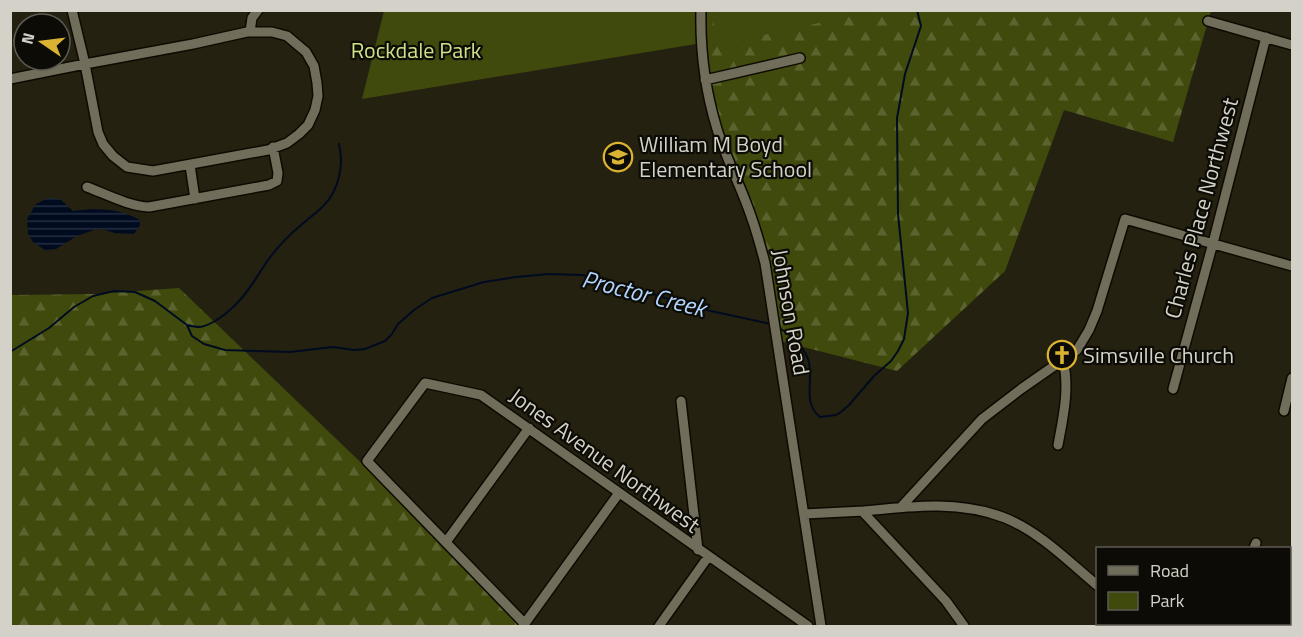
<svg xmlns="http://www.w3.org/2000/svg" width="1303" height="637" font-family="'Titillium Web',sans-serif">
	<style>
		.forest { fill: url(#forest-firs) }
		.park { fill: #404a0d }
		.water { fill: url(#water-rules) }
		.lines { fill: none; stroke-linecap: round; stroke-linejoin: round }
		.stream { stroke: #000b20; stroke-width: 2 }
		.minor-casing { stroke: #0e0a01; stroke-width: 12 }
		.minor { stroke: #716d5b; stroke-width: 9 }
		.labels { text-anchor: middle; dominant-baseline: central; stroke-width: 4.5; stroke-linejoin: round; paint-order: stroke }
		.park-label { font-size: 22px; fill: #cfe188; stroke: #0c0b05 }
		.poi-label { font-size: 22px; fill: #d4d2c8; stroke: #0c0b05; text-anchor: start }
		.street-label { font-size: 22px; fill: #d4d2c8; stroke: #0c0b05 }
		.water-label { font-size: 24px; font-style: italic; fill: #b0d4fd; stroke: #0c0b05 }
	</style>
	<defs>
		<pattern id="forest-firs" width="22" height="20" patternUnits="userSpaceOnUse" patternTransform="scale(1.5)"><rect width="22" height="20" fill="#404a0d"/><path d="M5 1l3.5 6h-7zM16 11l3.5 6h-7z" fill="#5b632f"/></pattern>
		<pattern id="water-rules" width="6" height="5" patternUnits="userSpaceOnUse" patternTransform="scale(1.5)"><rect width="6" height="5" fill="#000b20"/><path d="M0 2.5h6" fill="none" stroke="#242e3f"/></pattern>
	</defs>
	<rect width="100%" height="100%" fill="#252111"/>
	<path class="forest" d="M700,11h511l-38,131 -109,-32 -59,161 -108,100 -117,-30 -6,-35 -32,-114 -38,-118z
		M179,288l348,334 -3,4h-513l-1,-331 86,-1z"/>
	<path class="park" d="M384,11h316l2,32 -340,56z
		M715,11v-1l159,1 -162,35z"/>
	<path class="water" d="M48,198l12,1 13,12c23,-3 46,-3 67,9v5l-6,9 -19,-1 -13,-4 -8,1 -17,6 -21,13 -11,1 -12,-8 -5,-8 -1,-15 9,-15z"/>
	<g class="lines">
		<path class="stream" d="M187,325c4,1 9,2 13,2 11,-2 24,-11 32,-19 15,-13 25,-32 36,-48 9,-12 21,-25 32,-34 12,-11 25,-18 33,-33 8,-16 10,-32 6,-49
			M779,328c12,7 24,18 29,31 7,20 -7,43 12,58l16,-2 5,-3 8,-7 25,-29 17,-15 7,-10 6,-12 4,-26 -10,-99 -1,-96 8,-44 16,-48 -4,-16
			M10,352l39,-24 25,-21 19,-11 21,-5 21,1 20,9 32,24 5,11 12,8 21,6 65,2 43,-5 21,3 11,-1 20,-8 7,-7 6,-10 16,-14 18,-12 52,-16 32,-5 33,-3 32,1 21,3 95,30 74,16"/>
		<g class="minor-casing">
			<path id="minor" d="M701,10c-1,41 4,80 16,119 9,30 25,59 35,90 5,14 9,29 13,44l56,363
				M1208,21l84,24
				M250,32l2,-14 6,-8
				M10,79l75,-15 108,-20 54,-12h25l15,4 19,16 8,14 3,17 1,13 -3,14 -7,15 -9,9 -12,9 -19,7 -115,21 -26,-4 -14,-11 -10,-12 -5,-12 -13,-68 -13,-54
				M705,80l95,-22
				M190,165l5,34
				M87,187c19,7 41,19 62,20l120,-22 8,-4 1,-8 -5,-26
				M1173,389l40,-146 53,-206
				M681,401l17,149
				M1284,411l8,-33
				M1058,445c5,-27 12,-57 5,-85
				M901,507l81,-88 39,-30 56,-39 12,-20 8,-19 28,-92 167,47
				M862,511l84,90 18,25
				M804,514c20,-1 40,-2 60,-3 48,-5 96,-11 141,7 35,14 64,44 93,68
				M446,542l83,-114
				M1254,548l2,-5
				M525,624l-158,-163 58,-78 56,12 327,231
				M1141,624l4,2
				M523,626l96,-133
				M659,626l49,-69
				M1233,626v-2"/>
		</g>
		<use href="#minor" class="minor"/>
	</g>
	<defs>
		<g id="school-ring" transform="scale(1.5)"><circle r="9.5" fill="#0c0b05" stroke="#dab333" stroke-width="1.5"/><path d="M0-5L7-2L0 1L-7-2ZM-4 1L0 2.5L4 1V4Q0 6-4 4Z" fill="#dab333"/></g>
		<g id="church-ring" transform="scale(1.5)"><circle r="9.5" fill="#0c0b05" stroke="#dab333" stroke-width="1.5"/><path d="M-1.2-6h2.4v3.5h3.3v2.4h-3.3V6h-2.4V-.1h-3.3v-2.4h3.3Z" fill="#dab333"/></g>
	</defs>
	<g fill-rule="evenodd">
		<use href="#school-ring" x="618" y="157"/>
		<use href="#church-ring" x="1062" y="355"/>
	</g>
	<g class="labels">
		<g class="park-label">
			<text x="416" y="50">Rockdale Park</text>
		</g>
		<g class="poi-label">
			<text x="639" y="144">William M Boyd<tspan x="639" dy="25">Elementary School</tspan></text>
			<text x="1083" y="355">Simsville Church</text>
		</g>
		<g class="street-label">
			<text transform="translate(1201 208) rotate(-75)">Charles Place Northwest</text>
			<text transform="translate(791 312) rotate(80)">Johnson Road</text>
			<text transform="translate(605 460) rotate(36)">Jones Avenue Northwest</text>
		</g>
		<g class="water-label">
			<text transform="translate(644 293) rotate(14)">Proctor Creek</text>
		</g>
	</g>
	<rect width="1303" height="637" fill="none" stroke="#d4d2c8" stroke-width="24"/>
	<rect x="1096" y="547" width="195" height="78" fill="#0c0b05" stroke="#5c5b53" stroke-width="1.5"/>
	<rect x="1108" y="566" width="30" height="9" fill="#716d5b" stroke="#5c5b53" stroke-width="1.5"/>
	<text x="1150" y="577" font-size="18" fill="#d4d2c8">Road</text>
	<rect x="1108" y="592" width="30" height="18" fill="#404a0d" stroke="#5c5b53" stroke-width="1.5"/>
	<text x="1150" y="607" font-size="18" fill="#d4d2c8">Park</text>
	<g transform="translate(42 42) rotate(284)"><circle r="28" fill="#0c0b05" stroke="#5c5b53" stroke-width="1.5"/>
	<path d="M0-4.5L10 22L0 15L-10 22Z" fill="#dab333"/>
	<text y="-9" font-size="16" font-weight="bold" text-anchor="middle" fill="#d4d2c8">N</text>
	</g>
</svg>
